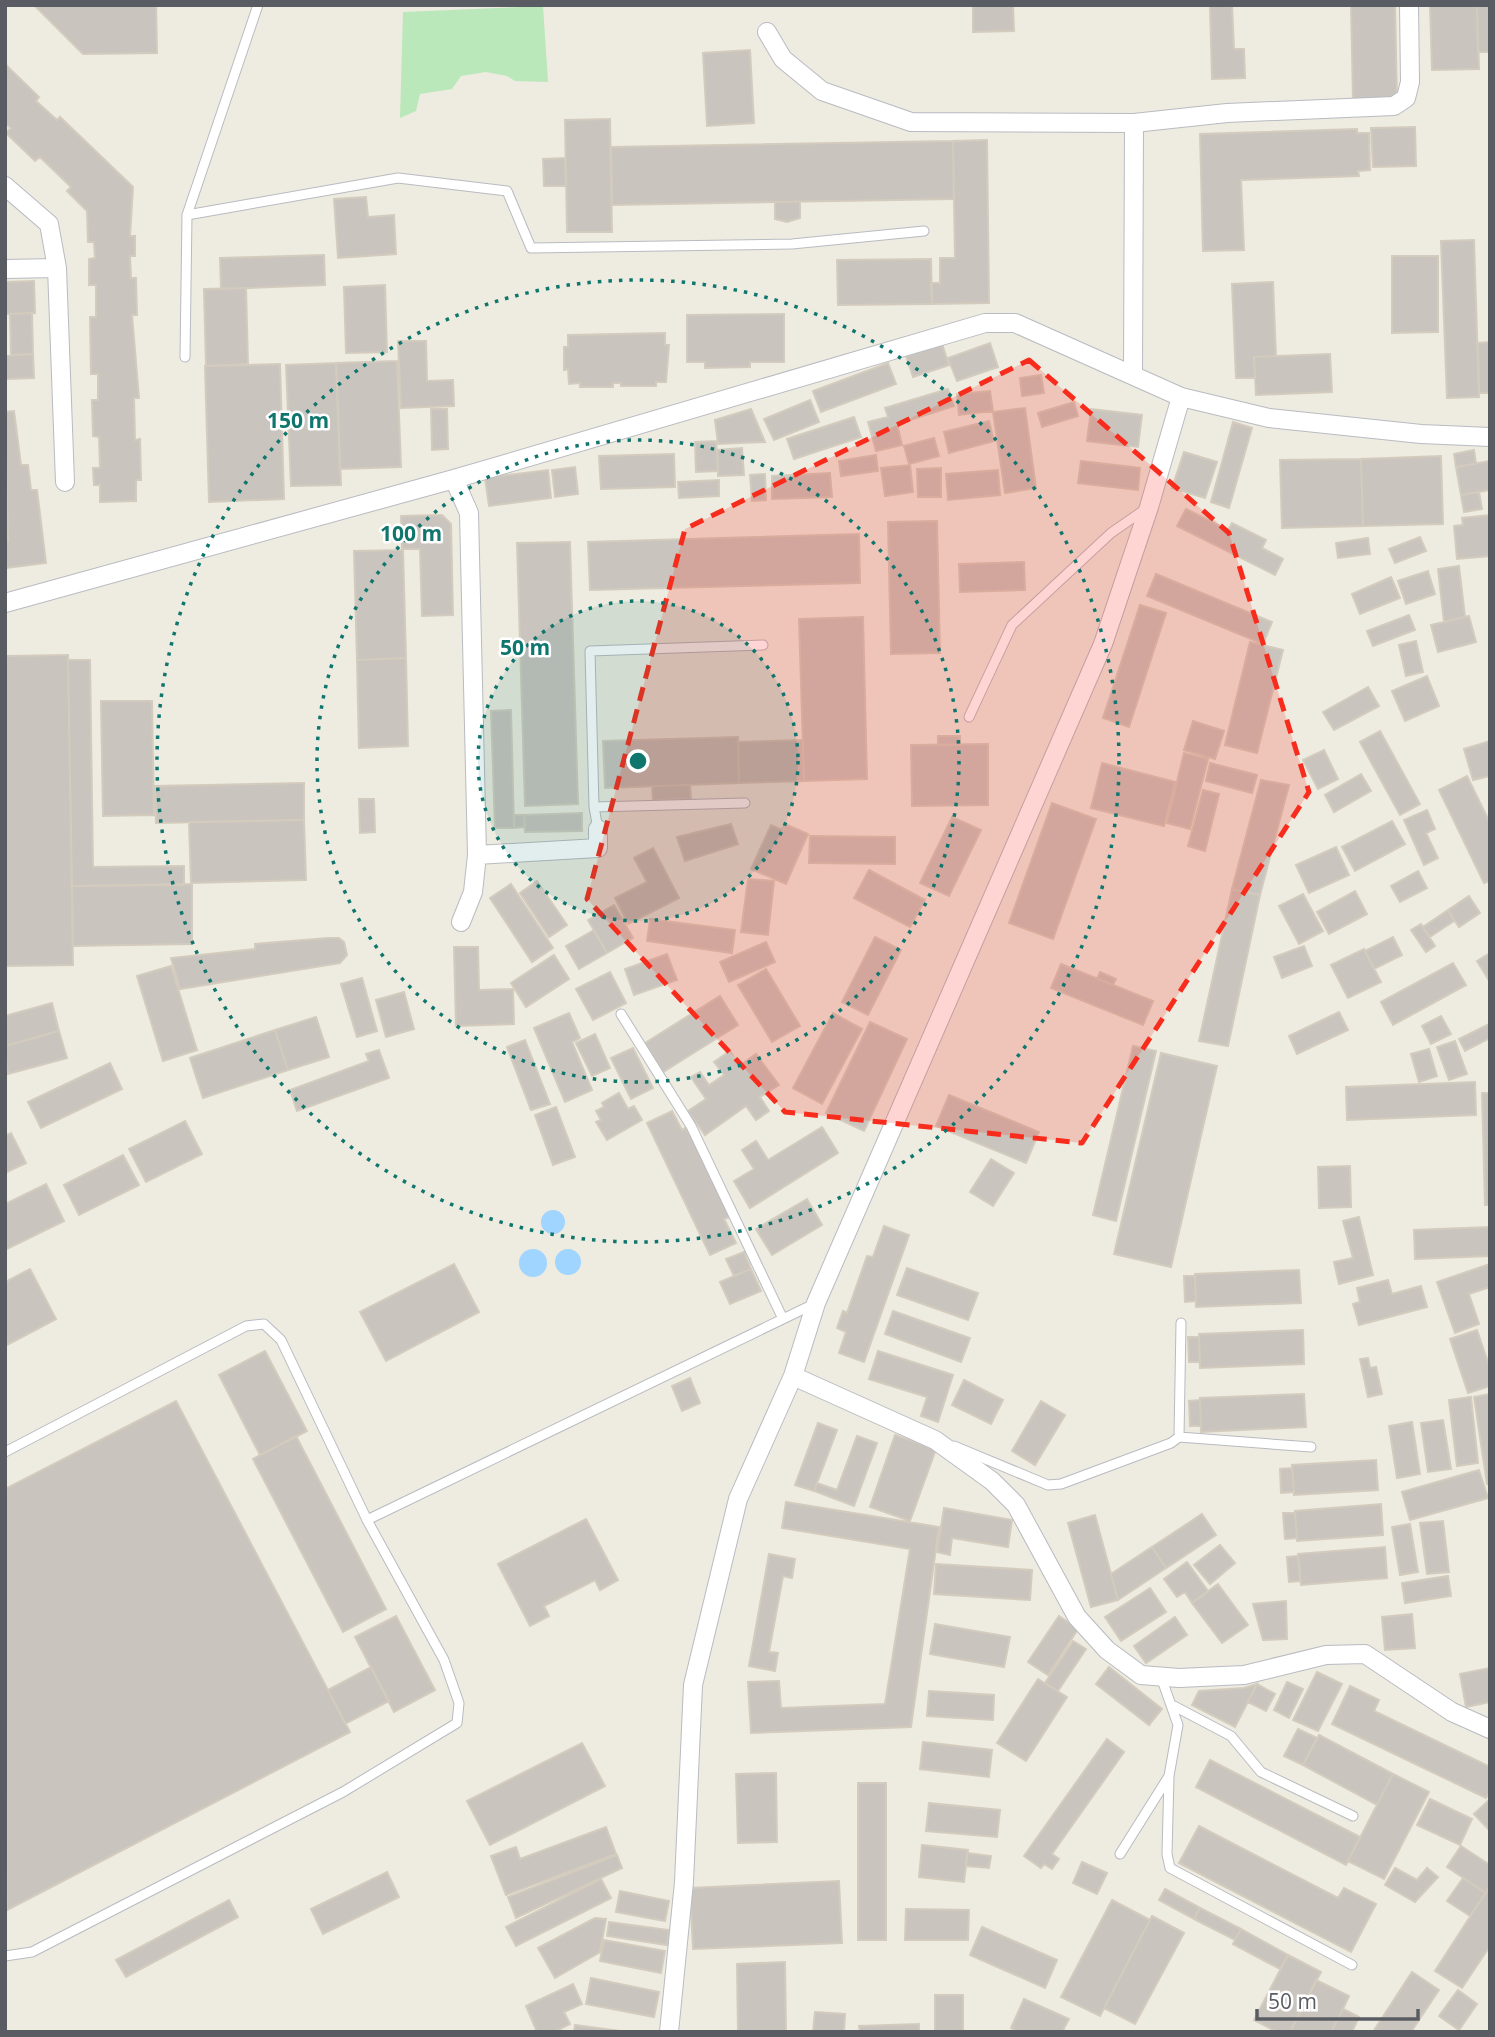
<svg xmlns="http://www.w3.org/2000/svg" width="1495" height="2037" font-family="'Open Sans',sans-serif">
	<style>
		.green { fill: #bae8ba }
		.water { fill: #9fd5ff }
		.building { fill: #c9c4bd; stroke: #d3ccbe; stroke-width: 2 }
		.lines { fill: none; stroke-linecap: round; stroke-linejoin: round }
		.service-casing { stroke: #b8bbc1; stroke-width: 11 }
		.minor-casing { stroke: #b8bbc1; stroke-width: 20 }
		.service { stroke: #fff; stroke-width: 9 }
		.minor { stroke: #fff; stroke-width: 18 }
		.marked { fill: #f82c1c; fill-opacity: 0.2; stroke: #f82c1c; stroke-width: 5; stroke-dasharray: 14 9; stroke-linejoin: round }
		.ring { fill: none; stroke: #0f766e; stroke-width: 3.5; stroke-dasharray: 3.5 7 }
		.centre { fill: #0f766e; stroke: #fff; stroke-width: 3.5 }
		.ring-label { font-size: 21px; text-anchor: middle; font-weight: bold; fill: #0f766e; stroke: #fff; stroke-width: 5; stroke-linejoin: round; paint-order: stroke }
	</style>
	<rect width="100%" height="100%" fill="#eeebe0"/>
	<path class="green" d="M543,6l5,76 -33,-1 -8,-5 -21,-4 -25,4 -9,13 -32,5 -4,17 -16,7 3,-106z"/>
	<path class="water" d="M541 1222a12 12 0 1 1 24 0a12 12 0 1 1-24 0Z
		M519 1263a14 14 0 1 1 28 0a14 14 0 1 1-28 0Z
		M555 1262a13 13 0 1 1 26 0a13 13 0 1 1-26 0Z"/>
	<path class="building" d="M34,5h122l1,48 -74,1z
		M973,5h40l1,26 -41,1z
		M1210,5h22l2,44h10l1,29 -33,1z
		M1351,5h44l2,93 -44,1z
		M1430,5h47l2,64 -47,1z
		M1477,5h13v47h-12z
		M750,50l4,73 -47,3 -4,-73z
		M5,64l34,33 -3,4 21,19 3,-3 73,70 -3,49h5v20h-5l1,22h5l1,37h-5l7,83h-5l1,42 5,-1 1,41h-5v21l-36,1v-17h-6l-1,-17h7l-1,-31 -6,-1 -1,-36h6v-26h-7l-1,-57h6v-32h-7v-26l6,-1 -1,-16h-6l-1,-31 -20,-20 4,-4 -31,-30 -5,4 -29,-28 5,-5 -6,-5z
		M610,119l2,113h-45l-2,-112z
		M1415,127l1,39 -43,1 -2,-39z
		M1357,129v4h12l1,37 -12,1 1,5 -118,4 3,70 -41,1 -3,-117z
		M987,140l2,163 -57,1 -1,-21h9v-25h15l-2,-117z
		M953,141l1,58 -342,6 -1,-58z
		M565,158l1,28h-22l-1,-27z
		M366,197l2,20 26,-2 2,39 -58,4 -4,-59z
		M775,202h25v16l-13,4 -12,-3z
		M1474,240l5,157 -32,1 -6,-157z
		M324,255l1,30 -104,4 -1,-31z
		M1392,256h46v76l-46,1z
		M931,259l1,45 -94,1 -1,-45z
		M34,281l1,32 -30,1v-32z
		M1273,282l3,74 -22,1 1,21h-19l-4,-94z
		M385,285l2,67 -41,1 -2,-66z
		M246,288l2,76 -42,2 -2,-77z
		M32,313l1,41 -22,1 -1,-41z
		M784,314v48h-34v5l-45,1v-6h-18v-47z
		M665,333v12h4l-3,37h-10v4h-35v-3h-8v4h-33v-4l-11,1 -1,-15 -4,1v-23h4v-12z
		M398,341h28l1,40 26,-1 1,26 -53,2z
		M1490,342v51h-11l-1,-50z
		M990,343l8,24 -41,14 -9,-23z
		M942,344l7,21 -36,12 -7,-21z
		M33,354l1,24 -29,1v-23z
		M1330,354l2,38 -76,3 -2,-38z
		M397,361l4,106 -61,2 -4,-106z
		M336,363l5,122 -50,1 -5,-121z
		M888,363l8,21 -75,28 -8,-21z
		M280,364l4,135 -75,3 -4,-136z
		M1041,375l3,18 -22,3 -2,-18z
		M948,389l6,17 -57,18 5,21 -26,6 -8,-29 20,-5 -3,-9z
		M990,391l3,20 -34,4 -2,-21z
		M810,400l9,22 -45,18 -10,-21z
		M1074,402l4,14 -36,11 -4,-14z
		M1025,408l11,80 -31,5 -12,-81z
		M431,409h16l1,40 -16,1z
		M751,409l14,33 -47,2 -3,-24z
		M1091,409l51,6 -4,32 -51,-6z
		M14,411l7,54h7l3,25h6l9,73 -41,5v-26l3,-1 -3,-129z
		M854,417l7,20 -67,22 -7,-20z
		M989,421l5,20 -45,12 -5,-21z
		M1233,422l19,6 -23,80 -18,-6z
		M934,438l5,18 -30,8 -5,-18z
		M716,441l2,30 -22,1 -1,-30z
		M742,448l2,27 -26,1 -1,-26z
		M1474,450l2,14 -20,3 -2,-13z
		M1184,452l33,10 -12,36 -33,-10z
		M674,454l1,33 -74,2 -2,-33z
		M876,455l2,16 -37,5 -2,-15z
		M1441,456l2,68 -80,2 -2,-67z
		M1361,459l2,67 -81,2 -2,-68z
		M1081,461l59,7 -2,22 -60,-7z
		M1490,461v29l-29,5 -5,-28z
		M910,465l3,27 -28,4 -4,-28z
		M575,467l3,27 -23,3 -3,-27z
		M941,468v29h-23l-1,-28z
		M548,470l3,28 -62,8 -4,-28z
		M998,470l2,25 -52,5 -2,-26z
		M830,473l2,24 -60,2v-23z
		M765,474l1,26 -14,1 -2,-26z
		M719,480v16l-40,2 -1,-16z
		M1479,492l3,17 -18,3 -3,-17z
		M1186,509l42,21 4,-7 34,17 -4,8 21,11 -8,16 -98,-49z
		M442,515l9,9 2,91 -31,1 -2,-67h-18l-1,-33z
		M1490,515v41l-33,3 -3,-33 9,-1 -1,-7z
		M937,521l3,132 -49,1 -3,-132z
		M859,534l1,49 -270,7 -2,-48z
		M1420,537l6,14 -31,12 -6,-14z
		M1368,538l2,16 -32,4 -2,-15z
		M570,542l8,262 -53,2 -8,-263z
		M403,550l3,108 -49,2 -3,-109z
		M1024,562l1,28 -65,2 -1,-28z
		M1459,566l6,51 -21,5 -6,-53z
		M1428,571l7,23 -29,10 -8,-23z
		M1156,574l116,48 -9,22 -116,-48z
		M1391,577l9,21 -40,16 -8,-20z
		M1140,605l26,8 -37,114 -26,-9z
		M1409,615l6,15 -42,16 -6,-15z
		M1469,616l7,26 -38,10 -7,-27z
		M863,617l4,162 -63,2 -5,-162z
		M1416,641l7,31 -17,4 -7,-31z
		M1250,642l33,8 -26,103 -32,-8z
		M68,655l5,310 -68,1v-310z
		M406,658l2,88 -49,2 -2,-88z
		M68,660h22l3,207 91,-1v19l-112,1z
		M1427,676l12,30 -34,15 -13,-30z
		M1368,687l11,19 -45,24 -11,-18z
		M101,701h51l2,114 -51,1z
		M511,710l3,118h-19l-4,-117z
		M1193,721l31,10 -9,28 -31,-9z
		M1380,731l40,73 -20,11 -40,-73z
		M938,736h22v9h-22z
		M738,737l1,46 -134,5 -2,-47z
		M803,740l1,41 -65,2 -1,-41z
		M1490,741v35l-17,4 -9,-31z
		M988,744v61l-76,1 -1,-61z
		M1324,750l14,29 -20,10 -15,-29z
		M1184,753l24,6 -18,70 -23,-6z
		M1102,763l73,19 -11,44 -73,-18z
		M1210,763l47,12 -5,18 -46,-12z
		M1361,774l10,17 -37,21 -9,-17z
		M1467,776l23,47v58l-6,2 -45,-93z
		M1261,780l28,5 -29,110 -28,-6z
		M304,783v37l-148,3 -1,-37z
		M690,785l1,14 -38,1 -1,-14z
		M1203,790l16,4 -14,57 -17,-5z
		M359,799h15l1,33 -15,1z
		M1052,803l44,16 -43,120 -44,-16z
		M1427,810l8,19 -9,4 12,25 -14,7 -20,-45z
		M582,813v18l-57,1 -1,-17z
		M514,815h10l1,12 -11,1z
		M952,817l29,13 -32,66 -29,-13z
		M304,820l2,60 -115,3 -2,-61z
		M1392,821l13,23 -50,27 -13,-24z
		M731,824l7,20 -53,17 -8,-24z
		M785,824l23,10 -22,50 -35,-15 20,-44 11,5z
		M810,836l85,1v27l-86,-1z
		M1336,847l13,28 -40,18 -13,-28z
		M653,848l26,50 -51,26 -13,-26 32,-16 -13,-24z
		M869,870l56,30 -15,27 -56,-29z
		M1418,871l9,17 -27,14 -9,-16z
		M748,879l26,2 -6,54 -27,-3z
		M537,881l30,44 -18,12 -29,-44z
		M192,884v60l-119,2 -1,-60z
		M511,884l42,64 -21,14 -42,-64z
		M1232,889l28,6 -32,151 -29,-5z
		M1355,891l12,23 -38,20 -12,-22z
		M1303,894l20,37 -24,13 -20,-38z
		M1469,896l11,17 -21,14 -11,-17z
		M614,905l19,33 -26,15 -19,-33z
		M1448,910l6,11 -24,16 -7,-10z
		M650,919l85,11 -3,23 -85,-12z
		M1421,924l14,22 -9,6 -15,-22z
		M594,930l13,23 -28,16 -13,-23z
		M875,937l26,13 -33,65 -26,-13z
		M1393,937l9,18 -28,14 -9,-18z
		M328,938h11l5,4 3,13 -7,8 -160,26 -9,-31 84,-9v-5z
		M766,942l9,20 -46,20 -9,-20z
		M1304,946l8,20 -30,12 -8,-21z
		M454,947h24l1,43 34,-1 1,35 -58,2z
		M1364,949l17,33 -33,16 -17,-33z
		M1490,953v29l-13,-21z
		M667,954l10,26 -43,15 -9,-26z
		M554,955l15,24 -43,28 -15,-24z
		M1453,963l13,22 -73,40 -12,-23z
		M1061,964l92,37 -10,24 -92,-37z
		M171,966l26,84 -34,11 -26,-85z
		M766,969l34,57 -28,16 -34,-57z
		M610,972l16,31 -33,17 -17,-31z
		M1100,972l16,7 -3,6 -16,-6z
		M362,978l15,53 -20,6 -16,-53z
		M404,992l10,37 -28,8 -10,-37z
		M720,996l18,29 -75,47 -18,-29z
		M52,1003l7,28 -54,15v-30z
		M1339,1012l9,18 -51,24 -8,-18z
		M569,1013l11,25 -8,4 20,48 -27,12 -31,-74z
		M833,1013l29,16 -40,75 -29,-16z
		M1441,1016l10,18 -20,10 -9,-18z
		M316,1017l13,40 -41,13 -13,-40z
		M870,1022l37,17 -43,92 -38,-18z
		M1489,1024l1,14 -25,13 -6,-12z
		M275,1030l13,40 -85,28 -13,-40z
		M59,1031l8,27 -59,16 -3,-28z
		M595,1034l15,34 -18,8 -16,-33z
		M525,1040l25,64 -19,6 -24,-63z
		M1455,1041l12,33 -18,6 -12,-33z
		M1133,1046l23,5 -40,170 -23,-6z
		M633,1048l20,40 -22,11 -20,-41z
		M1429,1049l8,27 -18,6 -8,-28z
		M379,1050l10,28 -92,33 -7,-21 79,-29 -3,-7z
		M730,1051l9,15 17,-12 23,31 -19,12 9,14 -13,9 -10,-14 -41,29 -17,-24 18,-12 -15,-22 9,-5 9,13 15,-10 -10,-13z
		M1161,1053l56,13 -46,201 -57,-13z
		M110,1063l12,26 -81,39 -13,-26z
		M1475,1082l1,33 -129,5 -1,-33z
		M619,1093l9,16 6,-3 8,14 -35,20 -11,-18 5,-2 -5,-9 8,-4 -2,-4z
		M1482,1093h8v112h-5z
		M949,1095l90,37 -13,31 -90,-37z
		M556,1107l19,50 -22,8 -18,-50z
		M672,1111l10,19 3,-2 14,19 31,70 -6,2 12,24 -26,12 -63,-132z
		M185,1121l17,33 -56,28 -17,-33z
		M822,1127l16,26 -88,55 -16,-27 20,-12 -12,-19 14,-9 12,19z
		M11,1133l15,30 -21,10v-37z
		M123,1155l16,30 -60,30 -15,-30z
		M991,1159l23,14 -21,33 -23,-14z
		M1350,1166l1,41 -32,1 -1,-41z
		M46,1184l18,37 -59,29v-46z
		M807,1199l15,26 -50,30 -16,-26z
		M1359,1217l14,58 -34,9 -5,-22 19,-4 -10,-37z
		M884,1226l25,9 -45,127 -25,-9 7,-21 -9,-4 6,-17 4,2 20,-57 6,1z
		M1490,1227v29l-75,3 -1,-29z
		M744,1252l7,17 -17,7 -8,-17z
		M454,1264l25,48 -93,49 -26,-49z
		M1490,1264v23l-21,7 10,30 -24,9 -18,-51z
		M907,1268l71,25 -10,27 -71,-25z
		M30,1269l26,50 -51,27v-64z
		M751,1269l10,22 -31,13 -10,-22z
		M1299,1270l2,33 -105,4 -1,-33z
		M1184,1276h11l1,25 -11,1z
		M1388,1280l4,14 29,-8 6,21 -68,18 -6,-21 7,-2 -3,-14z
		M893,1311l77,27 -9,24 -76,-28z
		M1303,1330l1,34 -104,4 -1,-34z
		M1477,1330l13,38v18l-22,7 -18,-54z
		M1188,1337h11l1,25h-11z
		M265,1351l42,80 -47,24 -41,-80z
		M878,1351l75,24 -15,47 -17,-6 6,-19 -58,-18z
		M1368,1358l2,10 6,-1 6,27 -14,3 -8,-38z
		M690,1378l10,25 -18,8 -10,-25z
		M964,1380l39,20 -12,24 -39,-19z
		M1304,1394l2,33 -105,5 -1,-34z
		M1490,1394v90h-3l-13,-87z
		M1471,1397l7,66 -21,3 -8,-66z
		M1200,1400l1,26h-11l-1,-25z
		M176,1401l174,331 -343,178 -2,-421z
		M1041,1401l24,14 -30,50 -23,-14z
		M1443,1420l8,49 -23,3 -7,-49z
		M1412,1422l8,52 -23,4 -8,-52z
		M818,1423l19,7 -23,61 -19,-6z
		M895,1435l41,14 -26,72 -40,-14z
		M296,1436l90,173 -43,23 -90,-173z
		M857,1436l20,7 -23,63 -40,-15 3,-8 20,7z
		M1376,1460l2,30 -84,5 -2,-30z
		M1292,1468l2,24 -13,1 -1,-24z
		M1479,1470l9,28 -78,22 -8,-28z
		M786,1502l153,25 -28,200 -160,6 -3,-51 31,-1 2,27 104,-4 25,-155 -128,-21z
		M1381,1504l2,31 -86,6 -2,-30z
		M944,1508l68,12 -4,27 -56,-9 -2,17 -13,-3z
		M1283,1513h12l2,25 -12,1z
		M1202,1514l14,21 -50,33 -14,-21z
		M1095,1515l23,85 -27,7 -23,-84z
		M586,1519l32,61 -18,10 -5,-10 -51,26 5,10 -19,10 -32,-62z
		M1443,1521l6,51 -22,2 -7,-51z
		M1410,1524l8,48 -18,3 -8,-48z
		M1220,1545l15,18 -25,21 -16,-19z
		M1152,1547l14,21 -48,32 -7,-26z
		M1385,1547l2,31 -86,7 -3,-31z
		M769,1554l26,5 -3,19 -9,-2 -14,76 9,1 -3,18 -26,-5z
		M1298,1556l2,25 -11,1 -2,-25z
		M1187,1562l21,29 -16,12 -7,-11 -8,5 -13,-18z
		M936,1564l96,6 -2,30 -96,-6z
		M1448,1576l3,20 -46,7 -3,-20z
		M1218,1584l30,41 -26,18 -30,-40z
		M1150,1588l16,24 -45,29 -16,-24z
		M1286,1601l1,38 -24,1 -10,-36z
		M1412,1614l3,34 -30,2 -3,-33z
		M396,1616l39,74 -41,22 -39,-75z
		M1059,1616l19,13 -30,46 -20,-13z
		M1175,1617l12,18 -41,28 -12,-17z
		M935,1624l75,13 -6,30 -74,-13z
		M1073,1641l13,8 -28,42 -13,-8z
		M371,1667l18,34 -44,23 -17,-34z
		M1109,1667l53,42 -13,16 -53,-41z
		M1490,1668v34l-24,5 -6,-33z
		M1317,1672l25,12 -24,47 -25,-11z
		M1038,1679l29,18 -41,64 -29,-18z
		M1287,1682l16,7 -14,29 -15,-8z
		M1257,1684l18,10 -9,17 -18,-9z
		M1257,1684l-22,43 -43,-22 7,-14 45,-3z
		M1350,1686l29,14 -5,11 116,56v24l-4,7 -154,-74z
		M929,1691l65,4 -1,25 -66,-4z
		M1298,1729l19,9 -14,27 -19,-9z
		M1319,1735l74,39 -16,31 -74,-40z
		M1107,1739l17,13 -72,102 7,5 -7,10 -8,-5 -3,4 -17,-12z
		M923,1742l69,8 -3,27 -69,-8z
		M582,1743l23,43 -115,59 -23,-44z
		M1210,1760l150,77 -14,28 -150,-78z
		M776,1773l1,69 -39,1 -2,-69z
		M1393,1774l36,18 -45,87 -36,-18z
		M858,1783h28v157h-28z
		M1430,1799l42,20 -12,26 -43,-20z
		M1490,1799v32l-16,-17z
		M929,1803l71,7 -3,27 -71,-6z
		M1199,1826l139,72 6,-10 32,16 -25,48 -172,-89z
		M606,1827l10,27 -110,41 -15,-39 25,-9 4,12z
		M922,1845l46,5 -4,32 -45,-5z
		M1461,1846l29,19v21l-4,7 -39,-26z
		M967,1853l24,3 -2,12 -23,-2z
		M617,1855l5,13 -106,50 -8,-21z
		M1082,1862l25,11 -10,21 -24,-11z
		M1395,1868l22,12 10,-12 11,9 -23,25 -30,-17z
		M387,1872l12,25 -76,37 -12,-25z
		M1463,1878l23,15 -16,23 -23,-15z
		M601,1879l10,19 -95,48 -10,-19z
		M839,1881l3,62 -149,6 -3,-61z
		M1490,1886v60l-28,42 -27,-17z
		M1165,1889l35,19 -6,11 -35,-19z
		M620,1891l49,10 -4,20 -49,-9z
		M229,1900l9,17 -112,60 -10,-17z
		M1112,1900l38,20 -50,96 -39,-19z
		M1200,1908l41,21 -6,11 -41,-21z
		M906,1909l63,1 -1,30h-63z
		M1152,1916l32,17 -49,91 -31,-16z
		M595,1918l11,1 -6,33 -45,26 -17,-30z
		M609,1922l60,8 -2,15 -60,-9z
		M982,1927l75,33 -12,28 -75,-33z
		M1241,1929l47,26 -8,14 -47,-25z
		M604,1940l61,11 -4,22 -61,-12z
		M1288,1955l33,17 -31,60h-13l-23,-12z
		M785,1962l1,70h-48l-1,-68z
		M1412,1972l27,18 -28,42h-38z
		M591,1978l68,14 -5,25 -68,-13z
		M1316,1980l33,16 -6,13 -12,23h-41z
		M573,1984l9,20 -18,8 6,12 -16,8h-17l-11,-26z
		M1458,1990l19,14 -18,26 -20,-14z
		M935,1995h28v37h-28z
		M1024,1999l45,20 -6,11 4,2h-48l-8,-4z
		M1343,2009l16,8 -7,15h-21z
		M815,2012l30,2 -1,18h-31z
		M919,2024v8h-59l-1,-6z
		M575,2025l53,7h-54z"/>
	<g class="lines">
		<g class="service-casing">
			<path id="service" d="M187,215l71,-210
				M185,357l2,-142 211,-37 109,13 24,57 261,-4 132,-13
				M969,717l43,-92 99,-92 36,-25
				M594,807l151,-4
				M598,829l-4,-22 -4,-156 173,-6
				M621,1014l70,112 92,193
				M1179,1437l132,10
				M954,1446l94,39 13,-1 110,-41 8,-6 2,-114
				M5,1452l241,-126 18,-2 17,16 86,180 77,140 15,43 -2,20 -114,69 -311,160 -27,4
				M367,1520l449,-217
				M1174,1706l57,30 30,36 92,44
				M1169,1776l-2,78 3,14 182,97
				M1120,1854l49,-78 9,-51 -17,-48"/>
		</g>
		<g class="minor-casing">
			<path id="minor" d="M767,32l16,27 39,32 89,31 223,1 -1,251
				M1134,123l93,-10 167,-7 12,-8 4,-16 -1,-77
				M5,186l44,38 8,44 8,214
				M5,269l52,-1
				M454,479l15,34 8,342 -4,37 -12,30
				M5,603l449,-124 531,-156h30l166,74 88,21 152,16 69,3
				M477,855l121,-7v-19
				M793,1376l142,64 57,41 24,24 61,112 30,33 34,25 38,3 65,-3 82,-20 39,-1 87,58 38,17
				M669,2032l15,-150 9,-197 45,-186 55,-123 23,-73 287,-659 46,-137 32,-110"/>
		</g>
		<use href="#service" class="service"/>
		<use href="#minor" class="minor"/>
	</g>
	<path class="marked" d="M1029,360l200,173 80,259 -227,351 -297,-31 -198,-213 98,-370z"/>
	<circle cx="638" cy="761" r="160" fill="#0f766e" fill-opacity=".12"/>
	<g class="ring">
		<circle cx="638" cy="761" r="160"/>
		<circle cx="638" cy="761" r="321"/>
		<circle cx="638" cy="761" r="481"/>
	</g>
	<circle cx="638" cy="761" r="10" class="centre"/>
	<g class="ring-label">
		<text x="298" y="428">150 m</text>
		<text x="411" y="541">100 m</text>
		<text x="525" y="655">50 m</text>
	</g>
	<rect width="1495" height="2037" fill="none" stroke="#595d63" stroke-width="14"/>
	<path d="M1257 2009v10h161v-10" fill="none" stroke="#595d63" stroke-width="3.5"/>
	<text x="1268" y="2009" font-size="21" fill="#595d63" stroke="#ffffff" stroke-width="5" paint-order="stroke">50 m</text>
</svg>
